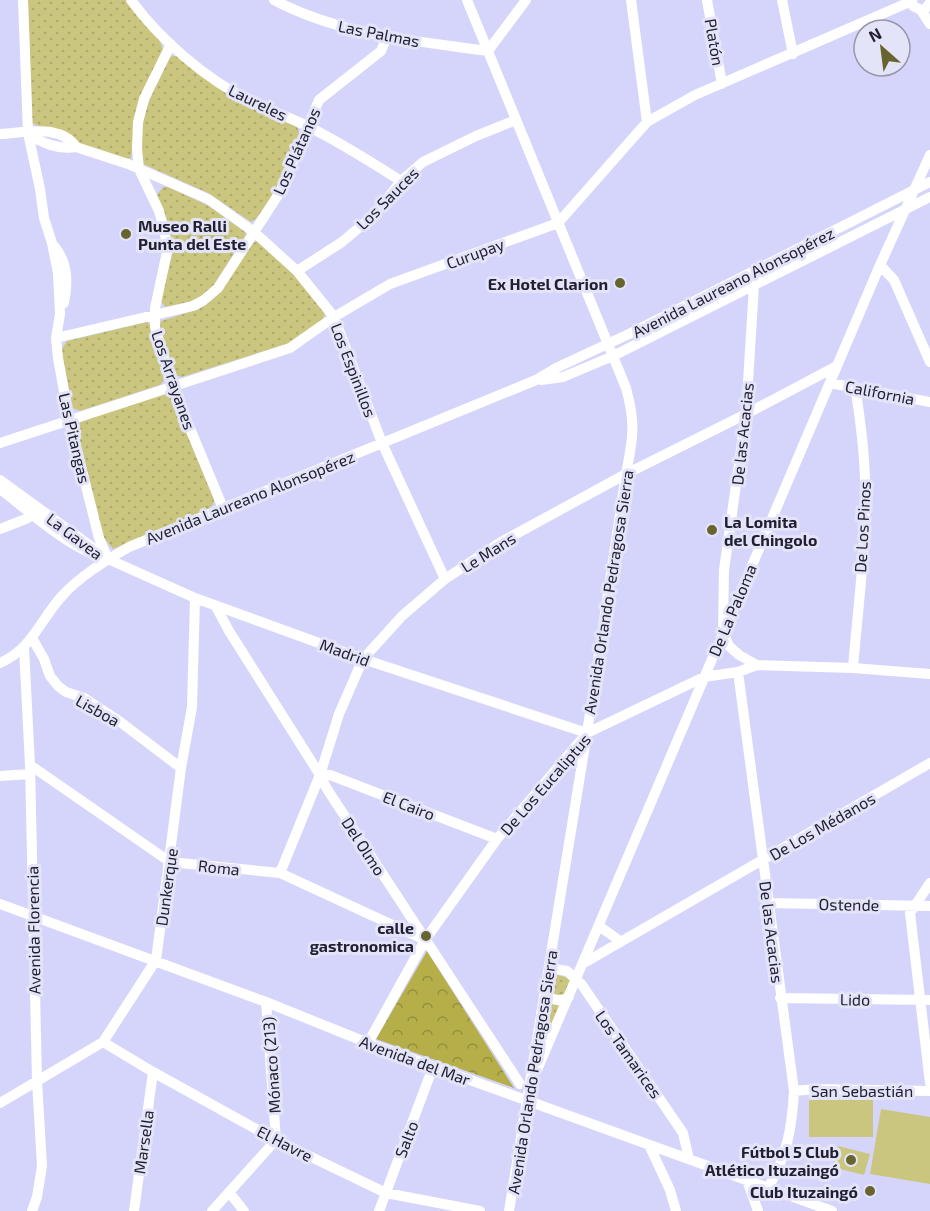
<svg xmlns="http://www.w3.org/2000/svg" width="930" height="1211" font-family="'Exo 2',sans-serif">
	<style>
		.grass { fill: url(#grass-dots) }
		.forest { fill: url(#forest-crowns) }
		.pitch { fill: #cac67f }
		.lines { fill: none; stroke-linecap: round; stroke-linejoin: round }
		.minor { stroke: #fff; stroke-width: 10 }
		.poi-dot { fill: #676430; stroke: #e4e4f8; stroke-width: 2 }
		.labels { text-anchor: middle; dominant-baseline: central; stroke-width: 6; stroke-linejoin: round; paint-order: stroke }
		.street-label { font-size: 16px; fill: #212032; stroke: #e4e4f8 }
		.poi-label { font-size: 16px; font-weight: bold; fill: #212032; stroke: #e4e4f8; text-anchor: end }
	</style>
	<defs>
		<pattern id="grass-dots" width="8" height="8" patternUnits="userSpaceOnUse" patternTransform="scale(1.5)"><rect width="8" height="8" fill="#cac67f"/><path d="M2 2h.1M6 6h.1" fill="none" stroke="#adaa6e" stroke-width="1.8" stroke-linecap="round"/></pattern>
		<pattern id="forest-crowns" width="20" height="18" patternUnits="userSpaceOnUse" patternTransform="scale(1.5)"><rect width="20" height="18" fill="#b6af49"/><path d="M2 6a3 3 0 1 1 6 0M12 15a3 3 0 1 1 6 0" fill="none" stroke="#948e3d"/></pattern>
	</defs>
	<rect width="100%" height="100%" fill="#d5d5fc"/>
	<path class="grass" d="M28,0h99l32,39 4,10 -22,48 -10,61 -3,1 -42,-12 -54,-24z
		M172,56h4l121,71 3,7c-10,22 -29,76 -49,88l-43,-29 -65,-29c-6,-45 7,-66 25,-105z
		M163,187h5l41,19 36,26 1,3 -33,51 -16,14 -32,7 -5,-7 14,-52 -17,-53z
		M257,241l38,34 30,39 -2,5 -36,25 -105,33 -7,-2 -16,-47 2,-7 38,-12 10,-7 44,-59z
		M147,322l2,1 16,53 -2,6 -3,3 -80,26 -7,-3 -12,-58 6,-9z
		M168,392l2,1 44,106 -1,6 -5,4 -95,40 -9,-11 -27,-108 2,-8z
		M551,973l22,6 -35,81z"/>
	<path class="forest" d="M427,951l87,137 -138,-49z"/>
	<path class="pitch" d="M809,1100h64v37h-64z
		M881,1109l49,8v67l-60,-10z
		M838,1146l32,8 -6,21 -32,-8z"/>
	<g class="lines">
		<path class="minor" d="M23,0l5,133 12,56 4,29 8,25 6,30 2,41 -4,24 2,20 11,61 30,119 9,21
			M131,0c29,40 76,80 121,102 18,9 37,15 55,24 33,16 64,36 94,55
			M274,0c66,35 142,41 214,51l38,-51
			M467,0l159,388c10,36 7,50 0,86l-39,259 -78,478
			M631,0l16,122
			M707,0l15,84
			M782,0l11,54
			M912,0l1,6 8,4 4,-1 5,-6
			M921,10l9,14
			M171,44l-27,55 -6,23 -1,26 2,21 20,42 6,22 2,19 -12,56v19l17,58 51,123
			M28,133c12,10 31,17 48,14l52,17 80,35 46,33 43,39 37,46 48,126 63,136
			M0,134c24,-1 60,-11 76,13
			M55,247c13,17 13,35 9,56
			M880,265l14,15 36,82
			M297,271l45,-29 32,-27 27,-34 22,-19 53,-26 40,-16
			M751,282l3,4 -8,128 -22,156 -1,61 6,15 10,9 18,10
			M56,338l137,-32 11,-6 14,-12 62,-96 39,-92 62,-49 6,-14
			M541,380l22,-3 50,-21 317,-159
			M830,383l100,19
			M0,443l290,-95 44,-31 56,-33 168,-61 89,-101 48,-27 217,-94
			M0,480l103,75
			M0,489c30,23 72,62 108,70l87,39 168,61 224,74
			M0,529l28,-11 8,-9
			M215,605l14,26 91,144 7,14 193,295
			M32,638l12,21 6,17 8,10 8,6 18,6 35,23 62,47
			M24,648l6,117 7,316 5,85 -5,31 -5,14
			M0,663c32,-14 40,-43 62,-67 18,-20 43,-35 67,-49l407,-167 20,-12 73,-34 301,-152
			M853,668c5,-62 14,-126 12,-189 -1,-31 -5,-62 -10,-92
			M738,672l56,419c-2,37 -7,65 -26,97
			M30,765l140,97 110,11 145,67
			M320,775h10l167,64
			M0,776l30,-2
			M280,873l40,-98 19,-61 24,-55 39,-43 43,-37 56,-37 125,-68 120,-60 91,-48
			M930,883l-20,30 20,170
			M769,903l161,3
			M0,904l266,98 102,41 464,168
			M599,926l21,15
			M584,963l346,-200
			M549,968l18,3 15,14 101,148 6,26
			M545,993c7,8 15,9 24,4
			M780,998l150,2
			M103,1042l50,30 123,68 110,53 94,18
			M368,1043l57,-103 72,-101 90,-106 117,-56 34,-5 19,-7 96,3 77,6
			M537,1070l343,-805 50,-110
			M794,1091l21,-2 115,2
			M0,1103l103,-61 53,-82 25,-192 11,-61 3,-109
			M649,1145l21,45 6,21
			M747,1180l11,31
			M229,1192l15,19
			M134,1211l19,-139
			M212,1211l64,-71 -10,-138
			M379,1211l54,-144"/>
	</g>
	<g class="poi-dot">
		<circle cx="126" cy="234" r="6"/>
		<circle cx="620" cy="283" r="6"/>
		<circle cx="712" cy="530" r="6"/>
		<circle cx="426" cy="936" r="6"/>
		<circle cx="851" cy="1160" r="6"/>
		<circle cx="870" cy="1191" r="6"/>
	</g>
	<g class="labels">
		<g class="street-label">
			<text transform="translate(379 33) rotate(11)">Las Palmas</text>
			<text transform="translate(715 42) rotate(80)">Platón</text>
			<text transform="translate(258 102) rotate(26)">Laureles</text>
			<text transform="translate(296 151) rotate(-66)">Los Plátanos</text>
			<text transform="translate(387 198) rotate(-45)">Los Sauces</text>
			<text transform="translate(475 253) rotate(-20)">Curupay</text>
			<text transform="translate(733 282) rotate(-27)">Avenida Laureano Alonsopérez</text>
			<text transform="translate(354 370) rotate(69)">Los Espinillos</text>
			<text transform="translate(174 380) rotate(71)">Los Arrayanes</text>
			<text transform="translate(880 392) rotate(11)">California</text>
			<text transform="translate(742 434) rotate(-84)">De las Acacias</text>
			<text transform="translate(75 438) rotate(77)">Las Pitangas</text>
			<text transform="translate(250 497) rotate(-22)">Avenida Laureano Alonsopérez</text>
			<text transform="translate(862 527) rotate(-87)">De Los Pinos</text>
			<text transform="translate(75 536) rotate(37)">La Gavea</text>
			<text transform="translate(488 552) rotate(-32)">Le Mans</text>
			<text transform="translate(608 592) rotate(-81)">Avenida Orlando Pedragosa Sierra</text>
			<text transform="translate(732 610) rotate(-67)">De La Paloma</text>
			<text transform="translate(345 652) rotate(20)">Madrid</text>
			<text transform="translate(98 710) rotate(29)">Lisboa</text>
			<text transform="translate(545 784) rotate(-49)">De Los Eucaliptus</text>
			<text transform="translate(409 805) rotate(21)">El Cairo</text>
			<text transform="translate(822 826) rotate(-30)">De Los Médanos</text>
			<text transform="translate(364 846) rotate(57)">Del Olmo</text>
			<text transform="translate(219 867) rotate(6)">Roma</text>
			<text transform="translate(166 887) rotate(-82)">Dunkerque</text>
			<text transform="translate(849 904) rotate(1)">Ostende</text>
			<text transform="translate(33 930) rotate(-91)">Avenida Florencia</text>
			<text transform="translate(772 932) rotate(83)">De las Acacias</text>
			<text transform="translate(855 999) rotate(1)">Lido</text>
			<text transform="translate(629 1054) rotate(55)">Los Tamarices</text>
			<text transform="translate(415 1060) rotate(20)">Avenida del Mar</text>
			<text transform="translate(271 1065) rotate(-94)">Mónaco (213)</text>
			<text transform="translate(532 1072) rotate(-81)">Avenida Orlando Pedragosa Sierra</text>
			<text x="862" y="1090">San Sebastián</text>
			<text transform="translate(406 1139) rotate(-69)">Salto</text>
			<text transform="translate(143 1142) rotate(-82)">Marsella</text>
			<text transform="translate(285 1143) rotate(27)">El Havre</text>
		</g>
		<g class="poi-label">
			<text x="138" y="225" text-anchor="start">Museo Ralli<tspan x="138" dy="18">Punta del Este</tspan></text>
			<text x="608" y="283">Ex Hotel Clarion</text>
			<text x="724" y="521" text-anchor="start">La Lomita<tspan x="724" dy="18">del Chingolo</tspan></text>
			<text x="414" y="927">calle<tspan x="414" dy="18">gastronomica</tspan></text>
			<text x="839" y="1151">Fútbol 5 Club<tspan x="839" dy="18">Atlético Ituzaingó</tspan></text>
			<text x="858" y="1191">Club Ituzaingó</text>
		</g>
	</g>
	<g transform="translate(882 48) rotate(332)"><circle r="28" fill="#e4e4f8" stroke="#9696a9" stroke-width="1.5"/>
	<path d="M0-4.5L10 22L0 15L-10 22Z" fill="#676430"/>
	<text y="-9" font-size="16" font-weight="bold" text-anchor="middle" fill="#212032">N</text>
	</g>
</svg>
